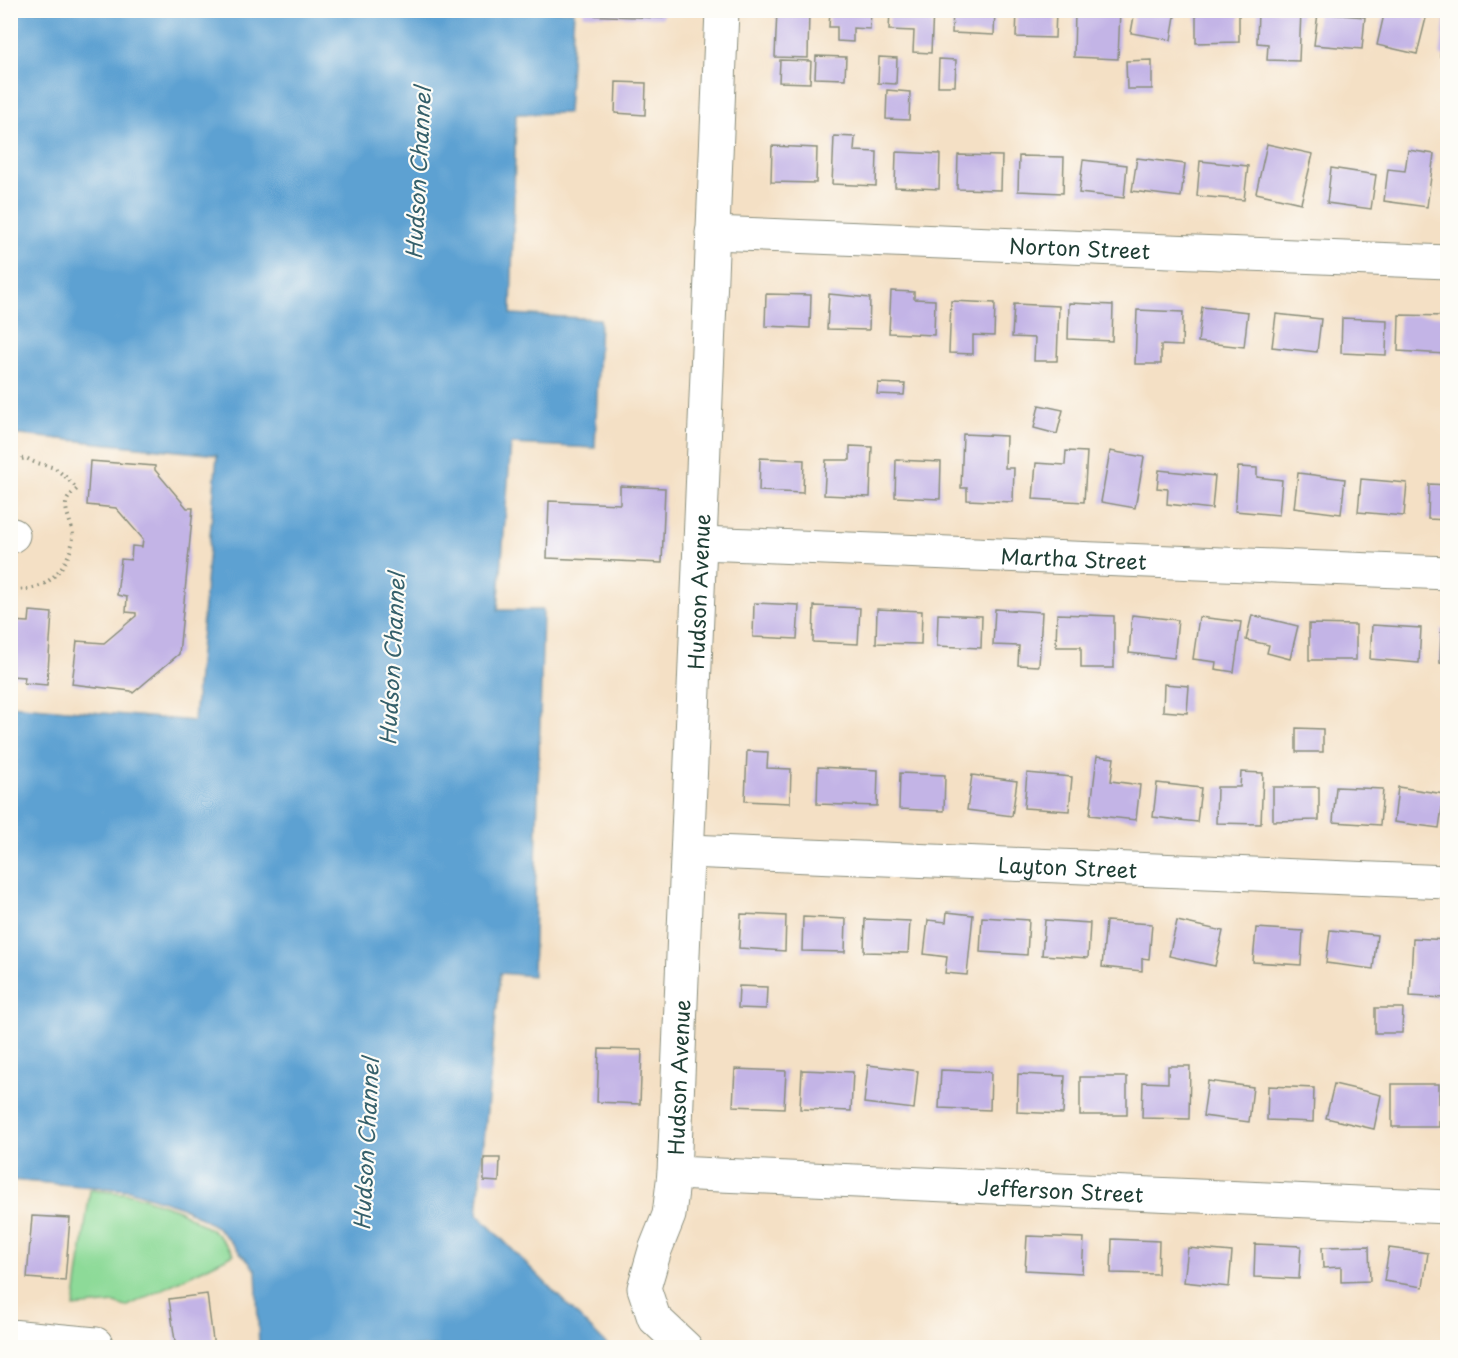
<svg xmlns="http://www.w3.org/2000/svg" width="1458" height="1358" font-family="'Playpen Sans',sans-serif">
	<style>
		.green { fill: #8dda98; stroke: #568c66; stroke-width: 1.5 }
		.water { fill: #5da1d2; stroke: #3e6f83; stroke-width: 1.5 }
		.building { fill: #c3b4e6 }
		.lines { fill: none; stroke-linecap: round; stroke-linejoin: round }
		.minor-casing { stroke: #8a8e7c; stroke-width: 35 }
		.path { stroke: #8a8e7c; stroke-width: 4; stroke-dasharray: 1.5 4.5; stroke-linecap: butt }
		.minor { stroke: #fff; stroke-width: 33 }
		.labels { text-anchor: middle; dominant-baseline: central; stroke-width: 4.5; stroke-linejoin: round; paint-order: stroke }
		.street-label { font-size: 21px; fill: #1f3d34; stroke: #fdfcf7 }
		.water-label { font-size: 22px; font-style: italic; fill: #35606b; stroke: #fdfcf7 }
	</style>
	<rect width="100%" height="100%" fill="#fdfcf7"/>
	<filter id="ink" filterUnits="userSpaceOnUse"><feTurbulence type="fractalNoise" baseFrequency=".0167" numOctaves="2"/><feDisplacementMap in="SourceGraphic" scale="12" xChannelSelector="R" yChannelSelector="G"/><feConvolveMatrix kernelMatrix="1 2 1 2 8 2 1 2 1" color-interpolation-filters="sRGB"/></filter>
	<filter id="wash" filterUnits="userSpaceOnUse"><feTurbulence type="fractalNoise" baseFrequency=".008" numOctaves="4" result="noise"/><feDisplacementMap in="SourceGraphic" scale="24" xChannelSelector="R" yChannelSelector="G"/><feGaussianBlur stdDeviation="1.35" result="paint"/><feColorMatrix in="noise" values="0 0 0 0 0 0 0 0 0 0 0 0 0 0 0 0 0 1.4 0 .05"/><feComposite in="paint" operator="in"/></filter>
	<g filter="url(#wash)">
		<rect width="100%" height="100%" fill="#f4e0c5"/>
		<path class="green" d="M90,1190l41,4 48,16 37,23 18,21 -108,53 -11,-4 -41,4z"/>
		<path class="water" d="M11,10l563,1 -6,102 -52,1 -5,200 89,5 -5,129 -84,-4 -13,166h45l-10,366 -33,-3 -23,241 132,133h-350l-3,-77 -38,-42 -36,-21 -53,-17 -118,-10v-475l183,16 23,-266 -206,-21z"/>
		<g id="blocks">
			<path class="building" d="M584,10h79v8l-80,-3z
				M777,10h32l-1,48 -33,-1z
				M830,10h41l-1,19 -17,-1v14l-16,-1v-14h-8z
				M890,10h43l-2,43 -18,-1 1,-21 -25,-1z
				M953,10h42l-1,25 -42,-2z
				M1017,10h39l-1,28 -39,-1z
				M1075,10h45l-2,49 -44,-2z
				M1135,10h41l-5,30 -40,-7z
				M1196,10h43v32l-43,1z
				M1258,10l43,1 -2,50 -32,-1 1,-16 -11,-1z
				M1385,10h9l32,8 -9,36 -40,-9z
				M1318,13l47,4 -3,32 -48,-4z
				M1445,15l3,1v41l-8,-1z
				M816,56l30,1 -1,22 -30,-1z
				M879,57l18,1 -1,26 -18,-1z
				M939,59l17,1 -1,26h-17z
				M780,60l31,1 -1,22 -31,-1z
				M1152,60v29h-25l-1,-28z
				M616,82l30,1 -1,32 -30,-2z
				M887,90l23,2 -1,28 -23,-1z
				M834,136l21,1 -1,14 23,1 -1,34 -44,-2z
				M1267,144l46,10 -12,49 -45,-10z
				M772,146l45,2 -1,35 -45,-1z
				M1408,150l26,4 -7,53 -43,-6 4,-32 17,2z
				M896,152l44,2 -1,35 -44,-2z
				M958,155l44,1 -1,34 -44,-1z
				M1019,156l45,1 -1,36 -45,-2z
				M1137,158l48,6 -4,33 -49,-6z
				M1083,160l44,5 -3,33 -45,-5z
				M1200,161l48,5 -4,34 -47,-4z
				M1331,168l45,7 -5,34 -44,-6z
				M891,291l23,1v7l21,1 -1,35 -45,-2z
				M766,294l45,1 -1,33 -45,-2z
				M829,294l41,4 -1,32 -42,-1z
				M951,301l44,2 -1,33 -21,-1v19l-24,-1z
				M1069,303l44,2 -1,36 -44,-2z
				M1014,304l45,2 -2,55h-23l1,-23 -23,-1z
				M1202,307l46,5 -4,35 -46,-5z
				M1137,310l46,2 -1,34 -21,-1v19h-26z
				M1276,314l45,5 -4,33 -45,-5z
				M1399,315l47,1 -1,38 -47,-3z
				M1342,318l45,2 -1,35 -45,-2z
				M878,383l27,1 -1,11 -27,-1z
				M1039,405l24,5 -6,24 -23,-6z
				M963,434l43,2 -1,32h9l-1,34 -46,-2v-12h-6z
				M850,446l22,1 -2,50 -46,-2 2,-35h24z
				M1066,451l21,1 -3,50 -51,-3 3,-36 29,2z
				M1110,451l34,6 -9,51 -34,-6z
				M760,458l44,2 -1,33 -44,-2z
				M896,460l45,2 -1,37 -45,-2z
				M90,461l65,5v4l32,38h6l-14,146 -46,39 -2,-2 -59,-7 5,-43 27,2 32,-27v-3l-10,-1 1,-15 -10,-2 4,-36 10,1 1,-14 10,1 1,-8 -27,-31 -29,-3z
				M1238,467l19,1v9l25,3 -3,35 -44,-4z
				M1159,470l56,6 -3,33 -45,-5 1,-15 -11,-1z
				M1298,473l47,6 -4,35 -47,-6z
				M1361,479l46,4 -3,33 -46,-4z
				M1429,484l19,1v35l-20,-1z
				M620,486l45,2 -3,75 -115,-5 2,-57 71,3z
				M754,603l45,2 -2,34 -44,-2z
				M814,606l46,2 -2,36 -45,-2z
				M877,609l45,2 -1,33 -45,-1z
				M995,609l47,3 -3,54 -21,-1 1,-19 -26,-1z
				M30,611l22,2 -5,72 -23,-2 1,-6 -15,-1v-55l19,1z
				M938,614l44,2 -1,32 -44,-2z
				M1057,614l57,2v52h-33v-21h-25z
				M1132,615l46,5 -4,38 -45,-5z
				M1252,615l46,11 -8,33 -23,-6 2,-8 -23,-5z
				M1199,617l42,5 -7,50 -19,-3 1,-7 -23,-3z
				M1309,624l47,1v35h-47z
				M1372,625l49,3 -2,35 -49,-4z
				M1441,629l7,1v34l-8,-1z
				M1164,684l25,2 -2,27 -24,-2z
				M1296,728l27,1v23h-27z
				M747,751l21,1 -1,16 24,1 -1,34 -45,-2z
				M1097,756l17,2 -3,23 29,4 -4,35 -46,-5z
				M818,767l60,3 -1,36 -60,-2z
				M1241,772l22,1 -2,51 -45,-1 1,-36h23z
				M900,773l45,2 -1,36 -45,-2z
				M1027,773l45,4 -3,34 -45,-3z
				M972,775l45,6 -5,35 -45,-6z
				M1157,783l44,5 -4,34 -44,-5z
				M1273,787h46v33l-46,1z
				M1336,787l47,2 -3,36 -47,-3z
				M1398,787l46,7 -5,34 -45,-6z
				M947,912l26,3 -6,60 -22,-2 2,-16 -23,-3 4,-34 18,2z
				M741,914l45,2 -1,35 -46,-3z
				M803,917l43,2 -1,33 -43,-1z
				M982,917l47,3 -2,35 -47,-3z
				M865,919l45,2 -2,32 -44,-1z
				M1045,920l45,3 -2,35 -46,-3z
				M1106,921l46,3 -3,35 -7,-1v13l-40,-4z
				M1177,921l46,10 -8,35 -46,-10z
				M1256,928l47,3 -2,34 -48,-3z
				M1330,930l47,5 -4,34 -47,-6z
				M1413,938l34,2 -3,58 -34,-2z
				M739,986l28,1 -1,22 -28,-1z
				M1375,1008h28l-1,25h-27z
				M599,1049l43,1 -2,54 -43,-2z
				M868,1065l50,6 -4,38 -50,-6z
				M1168,1066h22l-1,53 -47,-1 1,-36 25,1z
				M735,1069l51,2 -2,37 -51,-2z
				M802,1070l51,2 -2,39 -51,-2z
				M941,1070l50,2 -1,38 -51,-2z
				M1018,1074l47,2 -2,38 -46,-2z
				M1080,1077h47v38h-47z
				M1208,1081l45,6 -4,35 -46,-6z
				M1334,1084l47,11 -7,34 -48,-11z
				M1392,1084h47v43h-47z
				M1268,1086l46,2 -1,34 -46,-2z
				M484,1158h16l-1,24 -15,-1z
				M32,1216l38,2 -5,63 -38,-3z
				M1027,1236l57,2 -2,35 -57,-3z
				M1112,1239l47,2 -1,33 -47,-1z
				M1255,1244l46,2 -2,33 -45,-2z
				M1369,1246l1,35 -29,1v-15l-18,1 -1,-21z
				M1188,1248l44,4 -3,35 -45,-5z
				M1389,1248l39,5 -5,34 -39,-6z
				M207,1294l7,54h-38l-7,-49z"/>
		</g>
	</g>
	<g filter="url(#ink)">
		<use href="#blocks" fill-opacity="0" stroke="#8a8e7c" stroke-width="1.5"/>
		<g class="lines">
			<g class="minor-casing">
				<g id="minor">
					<path id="s1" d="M712,233l736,29"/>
					<path d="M10,537l3,-2"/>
					<path id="s2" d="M700,543l748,30"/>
					<path id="s3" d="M688,851l760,31"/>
					<path id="s4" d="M674,1173l774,34"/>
					<path d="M10,1336l86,8"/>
					<path id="s5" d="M686,1348l-32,-30 -10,-30 11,-38 14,-35 5,-42 48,-1163"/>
				</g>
			</g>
			<path class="path" d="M10,460h8l8,-2 8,4 21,6 12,10 10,11c-5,5 -10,8 -11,15 -1,7 6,21 7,31 0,19 -14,41 -31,50 -9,4 -21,5 -32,5"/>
			<use href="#minor" class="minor"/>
		</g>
	</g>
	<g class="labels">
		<g class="street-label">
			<text stroke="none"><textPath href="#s1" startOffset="368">Norton Street</textPath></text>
			<text stroke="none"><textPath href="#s2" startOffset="374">Martha Street</textPath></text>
			<text stroke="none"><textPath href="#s5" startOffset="777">Hudson Avenue</textPath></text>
			<text stroke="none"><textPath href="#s3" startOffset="380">Layton Street</textPath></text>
			<text stroke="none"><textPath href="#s5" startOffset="291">Hudson Avenue</textPath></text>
			<text stroke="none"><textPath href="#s4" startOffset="387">Jefferson Street</textPath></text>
		</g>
		<g class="water-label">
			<text transform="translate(417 173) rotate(-87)">Hudson Channel</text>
			<text transform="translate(391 659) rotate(-87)">Hudson Channel</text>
			<text transform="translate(365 1144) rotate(-87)">Hudson Channel</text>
		</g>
	</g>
	<rect width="1458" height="1358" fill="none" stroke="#fdfcf7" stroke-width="36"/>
</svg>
